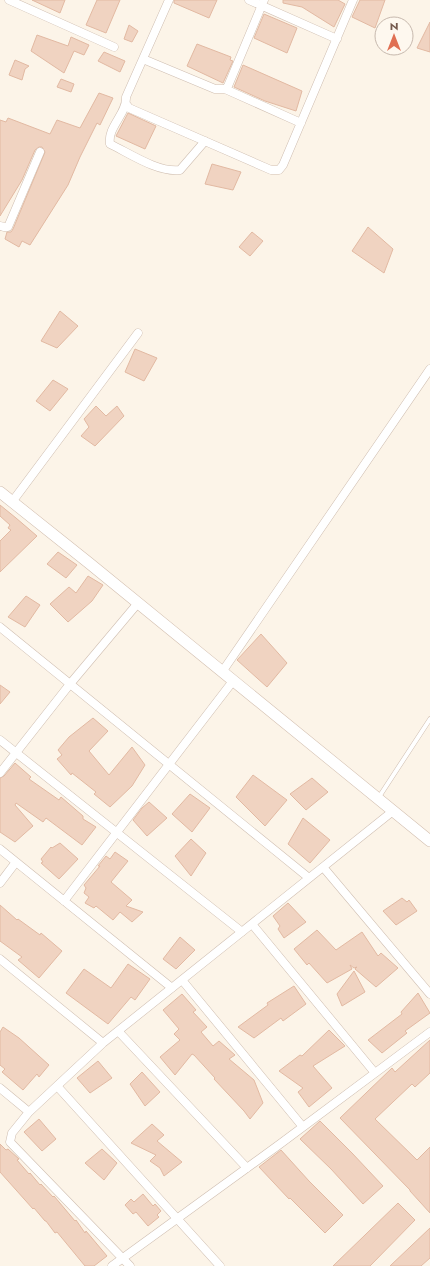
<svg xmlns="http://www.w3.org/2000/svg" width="430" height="1266" font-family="Jost,sans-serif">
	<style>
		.building { fill: #f0d3c1; stroke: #e2b9a2 }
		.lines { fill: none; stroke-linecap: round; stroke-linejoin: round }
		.service-casing { stroke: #cfbeb1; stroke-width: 5 }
		.minor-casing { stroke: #cfbeb1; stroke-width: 9 }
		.secondary-casing { stroke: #d2beaf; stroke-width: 12 }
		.service { stroke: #fff; stroke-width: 4 }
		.minor { stroke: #fff; stroke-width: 8 }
		.secondary { stroke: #fff; stroke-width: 11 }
	</style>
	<rect width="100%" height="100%" fill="#fcf4e8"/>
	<path class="building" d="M32,0h33l-5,13z
		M97,0h23l-14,33 -20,-8z
		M174,0h43l-8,18 -35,-15z
		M283,0h55l7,4 -11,23 -32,-20 -19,-4z
		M360,0h25l-10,28 -23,-11z
		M264,14l33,14 -10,25 -33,-15z
		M430,22v30l-13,-4z
		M129,25l9,6 -6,11 -8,-3z
		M37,35l31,11 3,-9 18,8 -5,10 -10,-4 -10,22 -33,-22z
		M197,44l34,13 -1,3 3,1 -10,22 -36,-17z
		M104,52l21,9 -5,11 -22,-11z
		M15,60l14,6 -4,3 -3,11 -13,-5z
		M243,65l59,26 -6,20 -31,-10 -31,-14z
		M61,79l13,5 -3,8 -14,-5z
		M99,93l14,5 -13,27 -3,-2 -17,34 -12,28 -38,60 -8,-4 -3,6 -14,-8 2,-7h4l2,-3 32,-77 -3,-5h-3l-4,3 -13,30 -22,36v-96l6,2 2,-4 42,16 7,-14 23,8z
		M128,113l28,13 -11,23 -29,-13z
		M212,164l29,8 -8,18 -28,-6z
		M368,227l25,22 -9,24 -32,-22z
		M252,232l11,9 -13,15 -11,-9z
		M60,311l18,15 -21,22 -16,-7z
		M135,349l22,9 -13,23 -19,-9z
		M53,380l15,9 -18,22 -14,-10z
		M96,406l10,10 11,-10 7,10 -29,30 -14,-10 8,-9 -5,-8z
		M0,505l16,13 21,18 -37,36v-31l11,-11 -3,-2 2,-3 -10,-9z
		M58,552l19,13 -11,13 -19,-14z
		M88,576l15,9 -11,16 -24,21 -18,-18 19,-17 7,6z
		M26,596l14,9 -15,22 -17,-10z
		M261,634l26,29 -20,24 -30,-27z
		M0,685l10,7 -10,12z
		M93,718l15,13 -19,20 20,24 23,-28 13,18 -13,21 -22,21 -16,-13 2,-2 -24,-19 -1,2 -14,-16 5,-4 -4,-5 11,-13z
		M15,763l16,14 -2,2 30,21 2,-3 22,19v3l13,8 -14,18 -36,-27 -3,4 -27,-19 -1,2 18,21 -18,16 -15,-10v-54l4,-2z
		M253,775l34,25 -22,26 -29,-29z
		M312,778l16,14 -22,18 -16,-16z
		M190,794l20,14 -18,24 -20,-18z
		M149,802l18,16 -20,18 -14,-16 9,-12z
		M303,818l27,22 -20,23 -22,-19z
		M191,839l15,14 -15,23 -16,-20z
		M60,843l18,16 -19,20 -18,-16 2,-1 -2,-3 10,-12 1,1z
		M115,852l13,9 -17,21 21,18 -6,6 17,6 -11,10 -12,-10 -7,8 -17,-14 -2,2 -9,-5 4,-6 -5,-4 2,-5 -2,-3 16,-19h-2l8,-10 4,3z
		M402,898l5,4 2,-2 8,11 -21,14 -13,-14z
		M288,903l18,19 -22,16 -6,-9 2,-3 -7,-10z
		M0,905l17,15 1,-1 22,16 1,-2 21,18 -23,27 -21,-18 4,-3 -22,-16z
		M317,930l19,20 26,-18 16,24 3,-3 17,15 -22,19 -21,-18 2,-2 -3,1 -4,-3 2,4 -25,14 -18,-20 -2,2 -13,-16z
		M180,937l15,13 -19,19 -13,-10z
		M128,964l22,15 -15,21 -4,-3 -23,27 -42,-31 18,-24 27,19z
		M354,971l11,21 -23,14 -5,-12z
		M294,986l12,18 -23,17 -2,-3 -27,20 -16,-11 30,-22 -1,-2z
		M418,993l12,20 -25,18 2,2 -25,20 -14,-13 34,-26 -1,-2z
		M182,994l14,16 -3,2 14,15 -6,5 12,14 6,-5 16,14 -6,4 25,21 9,23 -13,16 -6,-8 -30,-32 1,-1 -21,-23 -2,-1 -17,21 -15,-18 20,-17 -6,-6 5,-5 -16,-19z
		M3,1027l16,11 30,27 -10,12 -2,-3 -14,16 -21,-18 3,-3 -5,-4v-33z
		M329,1030l16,16 -32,20 19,22 -23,19 -11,-15 5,-4 -24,-17 21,-16 2,1z
		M430,1040v33l-15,14 -3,-3 -37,35 42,41 13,-13v66l-20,-22v-1l-70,-72 52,-50 3,4z
		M98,1061l14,17 -22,15 -13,-15z
		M142,1072l18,20 -15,14 -15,-22z
		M39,1119l17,20 -14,12 -18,-19z
		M320,1121l32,32 31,33 -20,18 -32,-35 -31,-30z
		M152,1124l12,11 -7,6 25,21 -18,14 -4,-8 -10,-7 6,-6 -25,-12z
		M0,1144l6,6 2,-1 11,10 -2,1 12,14 1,-1 10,12 1,-1 12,13 1,-1 21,25 1,-1 9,13 1,-2 21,25 -13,10h-9l-28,-34 -2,1 -9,-12h-1l-11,-13 -1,1 -33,-37z
		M102,1149l15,14 -13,17 -19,-17z
		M281,1150l28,31 34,34 -18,18 -35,-35 -1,1 -30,-32z
		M143,1194l10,12 2,-2 6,7 -4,4 2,2 -11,9 -12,-14 -3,2 -8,-9 6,-6 3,3z
		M398,1203l17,17 -45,46h-37z
		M430,1228v30l-9,8h-31z"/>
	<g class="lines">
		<g class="service-casing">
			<path id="service" d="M379,797l51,-78"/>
		</g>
		<g class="minor-casing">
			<path id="minor" d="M9,0l105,47
				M169,0l-43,97c1,17 -19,30 -16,47 19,9 48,29 70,26l25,-29
				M249,0l88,39
				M143,59l72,30h10l3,-3 36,-86
				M225,89l76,34
				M126,104l3,4 142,62h8l4,-5 70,-165
				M0,226l4,1h4l32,-75
				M12,502l126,-169
				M0,627l309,251
				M222,672l208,-303
				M0,740l242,192
				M0,773l70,-89 68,-81
				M0,849l172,139
				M323,867l107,127
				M0,883l16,-21
				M64,901l169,-220
				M252,924l123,149
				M0,959l103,84
				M182,980l121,147
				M118,1031l129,137
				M57,1086l163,180
				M0,1088l29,24 74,-69 290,-232
				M29,1112l-17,21 -2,9 120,124
				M112,1266l168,-122 150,-112"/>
		</g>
		<g class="secondary-casing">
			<path id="secondary" d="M0,492l89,71 341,278"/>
		</g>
		<use href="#service" class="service"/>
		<use href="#minor" class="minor"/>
		<use href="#secondary" class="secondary"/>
	</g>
	<g transform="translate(394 36)"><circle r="19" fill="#fef8ef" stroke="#c7b9ae"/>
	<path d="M0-3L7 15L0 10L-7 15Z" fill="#e07053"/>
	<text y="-6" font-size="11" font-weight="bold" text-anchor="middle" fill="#755a4d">N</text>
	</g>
</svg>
